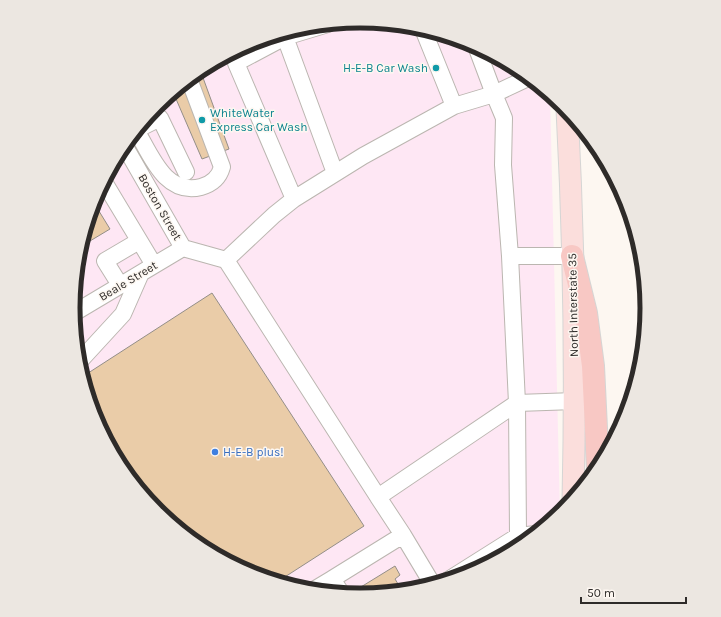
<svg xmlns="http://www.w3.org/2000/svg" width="721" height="617" font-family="Karla,sans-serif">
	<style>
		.commercial { fill: #fee7f4 }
		.building { fill: #eacca8; stroke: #938e88 }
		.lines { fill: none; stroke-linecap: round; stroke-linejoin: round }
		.minor-casing { stroke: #bbb6b0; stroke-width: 18 }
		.major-casing { stroke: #d5d5d4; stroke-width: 23 }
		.highway-casing { stroke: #d5d5d4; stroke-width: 24 }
		.minor { stroke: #fff; stroke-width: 16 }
		.major { stroke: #fbdedc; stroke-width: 21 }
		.highway { stroke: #f8c8c4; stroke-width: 22 }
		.culture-dot { fill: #0f9aa8; stroke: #fdf7f1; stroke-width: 1.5 }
		.shop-dot { fill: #3f7fe0; stroke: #fdf7f1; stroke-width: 1.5 }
		.labels { text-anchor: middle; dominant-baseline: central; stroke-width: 3; stroke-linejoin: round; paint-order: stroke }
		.culture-label { font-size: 12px; fill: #0d838f; stroke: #fdf7f1; text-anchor: end }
		.street-label { font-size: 12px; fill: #2e2b29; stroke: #fdf7f1 }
		.shop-label { font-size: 12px; fill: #366cbe; stroke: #fdf7f1; text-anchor: start }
		.rim { fill: none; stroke: #2e2b29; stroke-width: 5 }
	</style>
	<rect width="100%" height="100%" fill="#fdf7f1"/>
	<path class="commercial" d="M361,21l56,6 54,16 49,27 30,24 10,421 -40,33 -50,26 -54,17 -56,5 -56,-6 -54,-16 -49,-27 -44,-35 -36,-44 -26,-50 -17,-54 -5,-56 6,-56 16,-54 27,-49 35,-44 44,-36 50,-26 54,-17z"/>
	<path class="building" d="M503,60l10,6 -7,2z
		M202,75l27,74 -27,10 -29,-67 15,-12z
		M94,203l16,26 -30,18z
		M212,293l152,233 -87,56 -27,-8 -49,-27 -44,-35 -36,-44 -26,-50 -13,-41z
		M395,566l5,9 -5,4 8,13 -43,4 -4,-6z"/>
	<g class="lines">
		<g class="minor-casing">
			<path id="minor" d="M328,24l-43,13 50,136
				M423,29l31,77
				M283,33l2,4 -49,26 58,136
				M530,77l-36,17 10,24 -1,47 7,91h62
				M138,129l22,-11 26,54
				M136,130c15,25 29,66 65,57 11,-3 18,-9 21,-20l-33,-88
				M124,145l59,103
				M104,182l50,83
				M183,248l43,12 48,-45 20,-16 69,-43 91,-50 40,-12 -18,-48
				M510,256l7,147 1,133 18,-2
				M226,260l152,237 139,-94 58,-2
				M120,285l-15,-24 34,-20
				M74,313l109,-65
				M78,363l45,-49 18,-41
				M403,535l30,50
				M332,579l71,-44 -25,-38
				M445,582l73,-46 7,7
				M312,591l20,-12 10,15"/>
		</g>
		<g class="major-casing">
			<path id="major" d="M567,109c7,131 9,261 6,392"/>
		</g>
		<g class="highway-casing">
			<path id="highway" d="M572,256l14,57 7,53 5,104"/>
		</g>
		<use href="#minor" class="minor"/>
		<use href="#major" class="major"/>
		<use href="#highway" class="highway"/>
	</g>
	<g class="culture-dot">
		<circle cx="436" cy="68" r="4"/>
		<circle cx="202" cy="120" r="4"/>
	</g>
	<circle class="shop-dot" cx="215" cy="452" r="4"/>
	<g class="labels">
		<g class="culture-label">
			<text x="428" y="68">H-E-B Car Wash</text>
			<text x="210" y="113" text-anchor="start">WhiteWater<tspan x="210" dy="14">Express Car Wash</tspan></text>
		</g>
		<g class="street-label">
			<text transform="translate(160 207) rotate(60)">Boston Street</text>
			<text transform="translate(128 281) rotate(-31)">Beale Street</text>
			<text transform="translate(573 305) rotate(-91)">North Interstate 35</text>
		</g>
		<g class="shop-label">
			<text x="223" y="452">H-E-B plus!</text>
		</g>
	</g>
	<path d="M0 0H721V617H0ZM80 308a280 280 0 1 1 560 0a280 280 0 1 1-560 0Z" fill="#ece7e1" fill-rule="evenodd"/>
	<path class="rim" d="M80 308a280 280 0 1 1 560 0a280 280 0 1 1-560 0Z"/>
	<path d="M581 597v6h105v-6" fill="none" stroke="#2e2b29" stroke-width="2"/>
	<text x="587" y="597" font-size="12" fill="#2e2b29" stroke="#fdf7f1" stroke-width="3" paint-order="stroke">50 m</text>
</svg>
